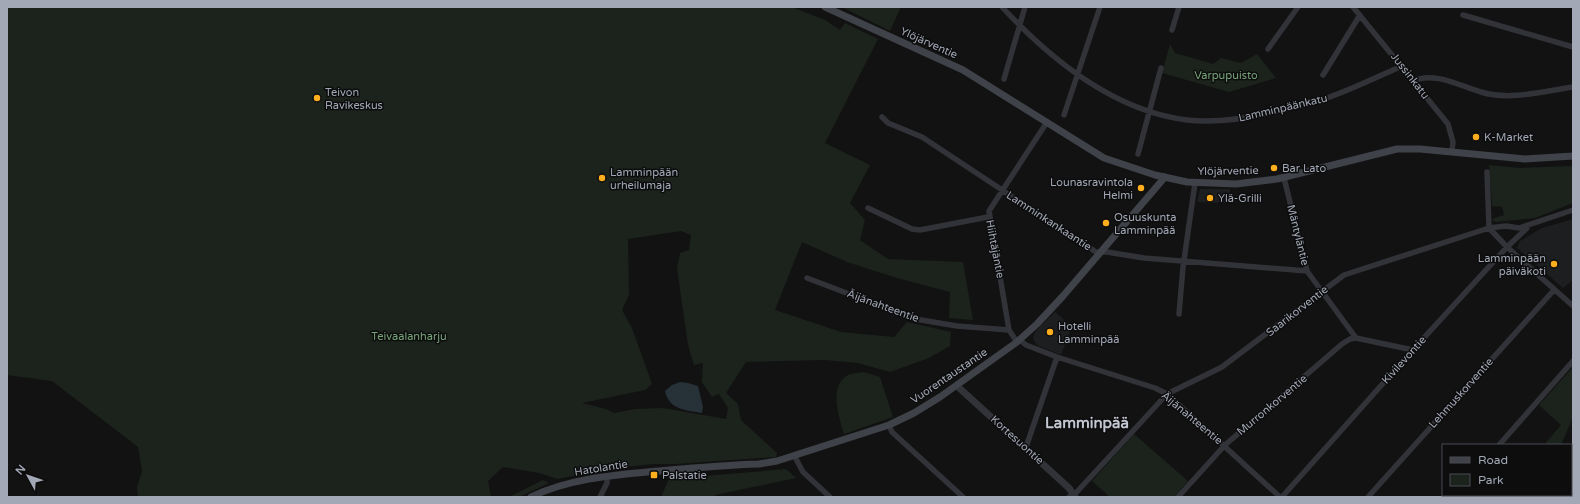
<svg xmlns="http://www.w3.org/2000/svg" width="1580" height="504" font-family="'Varela Round',sans-serif">
	<style>
		.built { fill: #1d1e20 }
		.green { fill: #1b231c; fill-rule: evenodd }
		.water { fill: #273138 }
		.lines { fill: none; stroke-linecap: round; stroke-linejoin: round }
		.minor { stroke: #323339; stroke-width: 5.5 }
		.tertiary { stroke: #323339; stroke-width: 7 }
		.secondary { stroke: #404249; stroke-width: 7 }
		.poi-dot { fill: #ffae1e; stroke: #0d0d0e; stroke-width: 1.5 }
		.labels { text-anchor: middle; dominant-baseline: central; stroke-width: 3; stroke-linejoin: round; paint-order: stroke }
		.street-label { font-size: 11px; fill: #a2a8b5; stroke: #0d0d0e }
		.park-label { font-size: 11px; fill: #76a278; stroke: #0d0d0e }
		.poi-label { font-size: 11px; fill: #a2a8b5; stroke: #0d0d0e; text-anchor: start }
		.district-label { font-size: 15px; font-weight: bold; fill: #c3c7d1; stroke: #0d0d0e }
	</style>
	<rect width="100%" height="100%" fill="#121213"/>
	<path class="built" d="M1200,189h30v14l-33,-1z
		M1573,219v61l-10,8 -46,-40 3,-7 22,-13z
		M1055,312l17,14 -11,29 -22,-9 -3,-2 -3,-6 3,-7z"/>
	<path class="green" d="M7,7h785l33,13 15,10 5,-7 33,16 -53,104 45,22 -20,38 15,17 -5,20 28,19 75,3 10,58 -24,-2 1,-26 -53,-14 -50,-16 -45,-20 -27,68 66,22 53,5 13,-15 44,10 -1,14 -21,12 -39,14 -32,-9 -33,-3 -79,2 -20,31 12,11 3,16 36,33 -1,4 -101,7h-21l-49,5 -47,10 -19,-6 -36,-6 -15,14 3,16h-353l-1,-10 5,-16 -4,-24 -86,-66 -45,-6zM681,231l10,4 -2,15 -9,3 -3,15 11,77 6,20 9,-2 -1,19 10,15 7,-3 9,14 -2,11 -63,-11 -28,1 -21,4 -8,-4 -24,-6 63,-13 7,-6 -20,-56 -10,-18 7,-15 -1,-56z
		M842,7h59l-11,24z
		M1170,44l5,9 38,11 8,-6 20,5 16,-9 19,24 -47,14 -67,-19z
		M1489,165l31,3 53,-2v37l-38,15 -40,4 -3,-3 12,-4 -2,-8 -10,-1z
		M1573,367v50l-12,28h-17l17,-20 -22,-20z
		M864,372l16,5 13,40 -49,17c-5,-17 -16,-48 4,-59 4,-2 11,-2 16,-3z
		M1134,434l54,47 -14,16h-64l-18,-16z
		M786,469l10,9 -81,17 -1,2h-53l8,-18z
		M543,480l6,3 -30,14h-10z"/>
	<path class="water" d="M680,382l8,1 10,3 5,21 -1,6c-16,-3 -33,-3 -37,-22l7,-6z"/>
	<g class="lines">
		<path class="minor" d="M1002,7c49,53 112,104 185,113 34,4 69,-3 102,-12 13,-3 26,-5 38,-10 26,-9 50,-21 75,-32
			M1353,7l95,117 5,18 -1,9
			M1463,15l110,32
			M1172,30l7,-23
			M1268,49l30,-42
			M1323,75l37,-60
			M1004,79l21,-72
			M1413,81c21,-10 47,5 68,11 29,9 63,-1 92,-5
			M1064,115l36,-108
			M882,117l6,6 34,14 174,115h11l37,6 163,13
			M1138,154l23,-86
			M1487,172l2,56
			M1284,178l23,93 49,67 57,12
			M868,208l44,21 8,1 68,-13
			M1489,228l18,19 66,59
			M807,278l108,41 42,7 52,4
			M1179,314l4,-47 12,-84
			M1020,340l6,5 31,12 98,31 12,6 113,103
			M1017,342l-8,-12 -20,-119 58,-89
			M889,425l3,7 71,65
			M1499,445l74,-84
			M1026,447l31,-90
			M795,457l8,15 27,25
			M600,497l7,-14v-6
			M1069,497l5,-2 93,-101 55,-27 122,-92 145,-47 17,-2 13,2 54,-18
			M1178,497l47,-52 117,-101 8,-5 6,-1
			M1282,497l128,-144 97,-106 20,-19
			M1368,497l186,-207
			M1453,497l1,-2"/>
		<path class="tertiary" d="M957,386l112,102 6,9"/>
		<path class="secondary" d="M825,7l138,63 141,88 51,17 32,7 49,2 41,-5 120,-30h23l105,10 48,-3
			M1571,493l2,-5
			M531,497c39,-19 85,-22 128,-26 33,-3 66,-6 100,-7l18,-3 112,-36 25,-12 26,-16 77,-55 20,-18 26,-28 102,-119"/>
	</g>
	<g class="poi-dot">
		<circle cx="317" cy="98" r="4"/>
		<circle cx="1476" cy="137" r="4"/>
		<circle cx="1274" cy="168" r="4"/>
		<circle cx="602" cy="178" r="4"/>
		<circle cx="1141" cy="188" r="4"/>
		<circle cx="1210" cy="198" r="4"/>
		<circle cx="1106" cy="223" r="4"/>
		<circle cx="1554" cy="264" r="4"/>
		<circle cx="1050" cy="332" r="4"/>
		<rect x="650" y="471" width="8" height="8" rx="2"/>
	</g>
	<g class="labels">
		<g class="street-label">
			<text transform="translate(929 43) rotate(24)">Ylöjärventie</text>
			<text transform="translate(1410 76) rotate(52)">Jussinkatu</text>
			<text transform="translate(1283 108) rotate(-13)">Lamminpäänkatu</text>
			<text transform="translate(1228 171) rotate(-1)">Ylöjärventie</text>
			<text transform="translate(1049 221) rotate(33)">Lamminkankaantie</text>
			<text transform="translate(1298 235) rotate(76)">Mäntyläntie</text>
			<text transform="translate(995 249) rotate(79)">Hiihtäjäntie</text>
			<text transform="translate(883 306) rotate(20)">Äijänahteentie</text>
			<text transform="translate(1297 311) rotate(-38)">Saarikorventie</text>
			<text transform="translate(1404 360) rotate(-48)">Kivilevontie</text>
			<text transform="translate(949 376) rotate(-34)">Vuorentaustantie</text>
			<text transform="translate(1461 393) rotate(-48)">Lehmuskorventie</text>
			<text transform="translate(1272 405) rotate(-40)">Murronkorventie</text>
			<text transform="translate(1192 418) rotate(40)">Äijänahteentie</text>
			<text transform="translate(1017 440) rotate(42)">Kortesuontie</text>
			<text transform="translate(601 468) rotate(-9)">Hatolantie</text>
		</g>
		<g class="park-label">
			<text x="1226" y="75">Varpupuisto</text>
			<text x="409" y="336">Teivaalanharju</text>
		</g>
		<g class="poi-label">
			<text x="325" y="92">Teivon<tspan x="325" dy="13">Ravikeskus</tspan></text>
			<text x="1484" y="137">K-Market</text>
			<text x="1282" y="168">Bar Lato</text>
			<text x="610" y="172">Lamminpään<tspan x="610" dy="13">urheilumaja</tspan></text>
			<text x="1133" y="182" text-anchor="end">Lounasravintola<tspan x="1133" dy="13">Helmi</tspan></text>
			<text x="1218" y="198">Ylä-Grilli</text>
			<text x="1114" y="217">Osuuskunta<tspan x="1114" dy="13">Lamminpää</tspan></text>
			<text x="1546" y="258" text-anchor="end">Lamminpään<tspan x="1546" dy="13">päiväkoti</tspan></text>
			<text x="1058" y="326">Hotelli<tspan x="1058" dy="13">Lamminpää</tspan></text>
			<text x="662" y="475">Palstatie</text>
		</g>
		<g class="district-label">
			<text x="1087" y="423">Lamminpää</text>
		</g>
	</g>
	<rect width="1580" height="504" fill="none" stroke="#a2a8b5" stroke-width="16"/>
	<rect x="1442" y="444" width="130" height="52" fill="#0d0d0e" stroke="#494b51"/>
	<rect x="1450" y="457" width="20" height="6" fill="#404249" stroke="#494b51"/>
	<text x="1478" y="464" font-size="12" fill="#a2a8b5">Road</text>
	<rect x="1450" y="474" width="20" height="12" fill="#1b231c" stroke="#494b51"/>
	<text x="1478" y="484" font-size="12" fill="#a2a8b5">Park</text>
	<g transform="translate(28 476) rotate(310)" stroke="#0d0d0e" stroke-width="3" paint-order="stroke">
	<path d="M0-3L7 15L0 10L-7 15Z" fill="#a2a8b5"/>
	<text y="-6" font-size="11" font-weight="bold" text-anchor="middle" fill="#a2a8b5">N</text>
	</g>
</svg>
